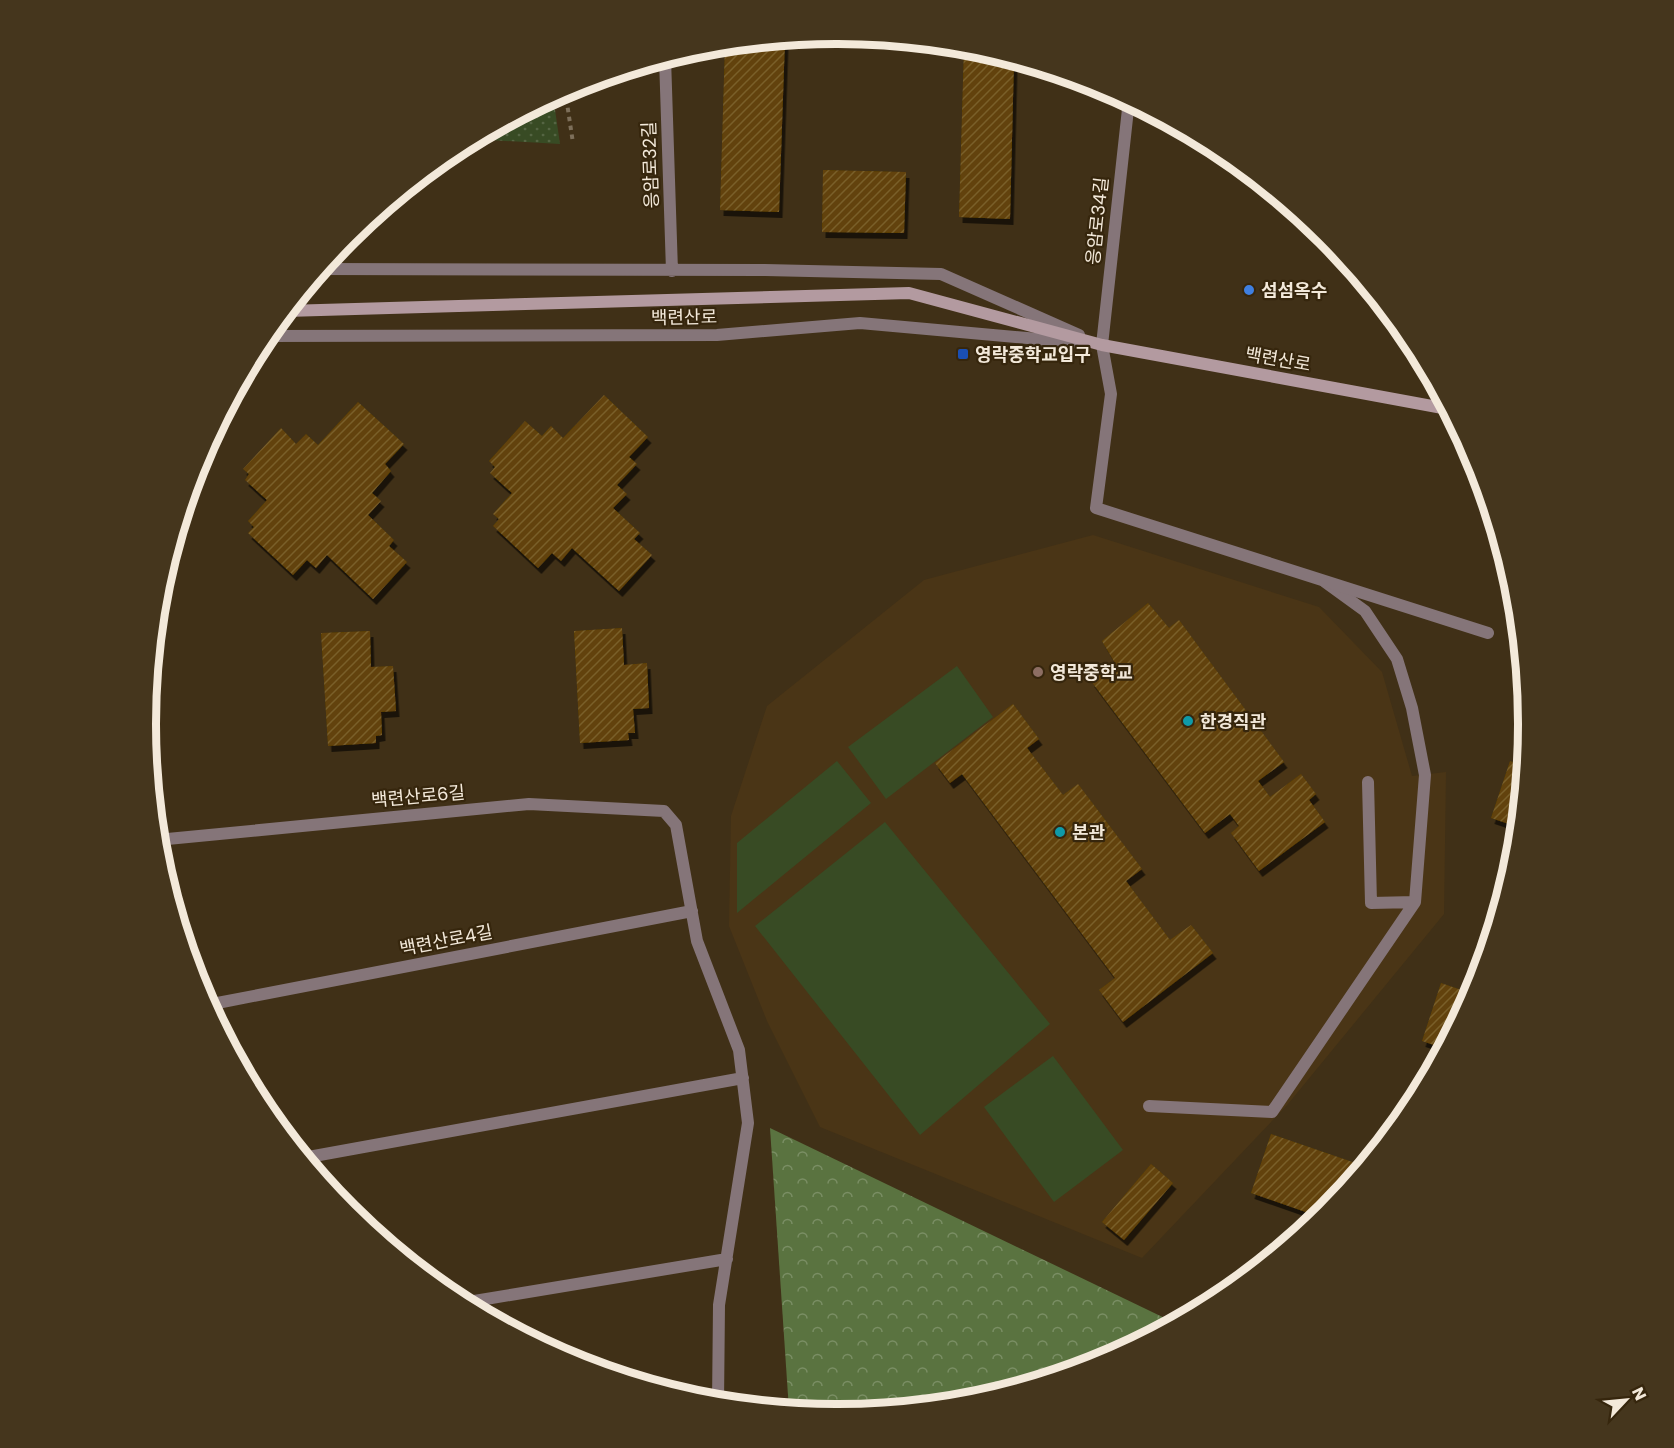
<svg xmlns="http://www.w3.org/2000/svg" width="1674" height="1448" font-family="Poppins,'Noto Sans KR',sans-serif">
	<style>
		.built { fill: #4a3516 }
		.forest { fill: url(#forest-crowns) }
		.park { fill: url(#park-dots) }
		.pitch { fill: #384b24 }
		.building { fill: url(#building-hatch); filter: url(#shadow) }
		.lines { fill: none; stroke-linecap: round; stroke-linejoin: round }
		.path { stroke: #7d6f5a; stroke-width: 4; stroke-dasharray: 4.5 4.5; stroke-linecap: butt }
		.lane { stroke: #857579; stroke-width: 12 }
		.street { stroke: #857579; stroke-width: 12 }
		.secondary { stroke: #b39aa0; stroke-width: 12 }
		.shop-dot { fill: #3f7fe0; stroke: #36260d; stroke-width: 2 }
		.transit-dot { fill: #1a4fb4; stroke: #36260d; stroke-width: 2 }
		.education-dot { fill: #8d6e63; stroke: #36260d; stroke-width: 2 }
		.culture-dot { fill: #0f9aa8; stroke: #36260d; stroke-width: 2 }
		.labels { text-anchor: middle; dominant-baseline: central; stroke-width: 4.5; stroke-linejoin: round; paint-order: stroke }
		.street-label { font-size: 18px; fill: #f3e9da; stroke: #36260d }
		.poi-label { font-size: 18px; font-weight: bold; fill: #f3e9da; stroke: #36260d; text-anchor: start }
		.rim { fill: none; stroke: #f3e9da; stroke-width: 8 }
	</style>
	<defs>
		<pattern id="forest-crowns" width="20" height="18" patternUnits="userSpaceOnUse" patternTransform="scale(1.5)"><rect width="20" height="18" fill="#5a7340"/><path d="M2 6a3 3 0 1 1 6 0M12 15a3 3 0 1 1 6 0" fill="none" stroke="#7a8e64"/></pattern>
		<pattern id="park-dots" width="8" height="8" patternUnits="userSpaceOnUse" patternTransform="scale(1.5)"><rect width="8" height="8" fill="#384b24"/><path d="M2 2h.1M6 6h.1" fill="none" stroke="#556543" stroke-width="1.8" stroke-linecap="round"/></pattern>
		<pattern id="building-hatch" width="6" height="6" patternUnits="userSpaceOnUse" patternTransform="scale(1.5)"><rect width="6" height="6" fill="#624307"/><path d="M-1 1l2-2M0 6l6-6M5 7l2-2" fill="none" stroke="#795e2b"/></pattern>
		<filter id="shadow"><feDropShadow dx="3.5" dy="6" stdDeviation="0" flood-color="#0009"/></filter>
	</defs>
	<rect width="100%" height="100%" fill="#403017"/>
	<path class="built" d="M1093,535l226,72 63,65 30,104 34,-4 -2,142 -156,190 -146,154 -322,-131 -53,-106 -38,-95 2,-110 36,-110 157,-126z"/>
	<path class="forest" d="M770,1128l405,195 -74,40 -130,39 -134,13 -48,-5z"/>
	<path class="park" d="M553,96l7,48 -87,-5z"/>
	<path class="pitch" d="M957,666l36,51 -107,82 -38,-52z
		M837,761l34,42 -134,110v-70z
		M885,822l165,202 -130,111 -165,-209z
		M1053,1056l70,94 -69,52 -70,-95z"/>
	<path class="building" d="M785,38l-6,174 -59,-2 5,-166z
		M964,46l50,13 -4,160 -51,-2z
		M823,170l83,2 -2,61 -82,-1z
		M604,395l44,42 -19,20 8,7 -20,21 10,9 -14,14 27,25 -6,6 18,16 -33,36 -47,-43 -11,13 -9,-8 -14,15 -45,-42 6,-7 -6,-5 19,-21 -22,-20 5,-6 -6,-6 36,-40 17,15 9,-10 12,12z
		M358,402l46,42 -19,20 6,7 -19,22 9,8 -13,14 26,25 -5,6 18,16 -34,37 -46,-44 -11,13 -9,-8 -14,15 -45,-42 6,-6 -6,-6 19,-21 -22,-20 4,-6 -6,-5 38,-41 15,16 10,-10 12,11z
		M1148,603l21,25 10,-8 105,142 -26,19 12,16 31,-23 15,20 -7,6 16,22 -66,49 -28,-38 8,-7 -9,-12 -25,19 -114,-152 24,-18 -13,-22z
		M622,628l2,37 23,-2 2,45 -16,1 2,24h-7l1,7 -49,3 -6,-112z
		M370,631l1,36 22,-1 3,45 -15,1 1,23 -6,1v7l-48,3 -7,-113z
		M1013,704l26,35 -12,9 36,47 15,-11 64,85 -16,12 44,59 21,-15 22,28 -90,69 -24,-32 16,-12 -153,-204 -12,9 -15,-20z
		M1510,761l14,5 -6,61 -27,-9z
		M1441,983l32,11 -30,54 -21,-7z
		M1271,1134l93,32 -44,51 -69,-24z
		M1151,1164l22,19 -49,57 -22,-18z"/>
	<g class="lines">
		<path class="path" d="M565,90l8,53"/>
		<path class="lane" d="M1368,782l3,121 44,-1
			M1149,1106l123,6 143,-210 10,-127 -13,-67 -15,-49 -32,-48 -40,-29"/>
		<path class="street" d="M665,58l7,213
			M1129,100l-27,245 9,49 -15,114 392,125
			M321,269l444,1 176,4 138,61
			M266,336l451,-1 143,-12 223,20
			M157,840l372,-36 135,7 12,14 21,116 42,109 9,73 -29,182 -1,98
			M207,1005l485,-94
			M303,1158l440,-80
			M462,1303l265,-44"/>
		<path class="secondary" d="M286,311l623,-18 193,52 346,64"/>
	</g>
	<circle class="shop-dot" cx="1249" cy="290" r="6"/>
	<rect class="transit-dot" x="957" y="348" width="12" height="12" rx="3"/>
	<circle class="education-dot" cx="1038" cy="672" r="6"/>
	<g class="culture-dot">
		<circle cx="1188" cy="721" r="6"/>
		<circle cx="1060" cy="832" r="6"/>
	</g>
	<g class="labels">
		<g class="street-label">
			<text transform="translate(650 165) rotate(-92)">응암로32길</text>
			<text transform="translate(1097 221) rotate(-84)">응암로34길</text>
			<text transform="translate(684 317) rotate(-1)">백련산로</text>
			<text transform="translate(1278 359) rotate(10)">백련산로</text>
			<text transform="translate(418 796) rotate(-5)">백련산로6길</text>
			<text transform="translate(446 940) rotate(-11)">백련산로4길</text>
		</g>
		<g class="poi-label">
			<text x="1261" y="290">섬섬옥수</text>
			<text x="975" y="354">영락중학교입구</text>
			<text x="1050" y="672">영락중학교</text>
			<text x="1200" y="721">한경직관</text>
			<text x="1072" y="832">본관</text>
		</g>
	</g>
	<path d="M0 0H1674V1448H0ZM836 44H838A680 680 0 0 1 1518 724V724A680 680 0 0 1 838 1404H836A680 680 0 0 1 156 724V724A680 680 0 0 1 836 44Z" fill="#45361d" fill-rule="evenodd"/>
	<path class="rim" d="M836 44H838A680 680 0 0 1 1518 724V724A680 680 0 0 1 838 1404H836A680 680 0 0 1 156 724V724A680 680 0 0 1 836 44Z"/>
	<g transform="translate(1626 1400) rotate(64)" stroke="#36260d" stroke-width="4.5" paint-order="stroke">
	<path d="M0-4.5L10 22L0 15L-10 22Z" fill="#f3e9da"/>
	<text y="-9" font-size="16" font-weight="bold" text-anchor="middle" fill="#f3e9da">N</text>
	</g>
</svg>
